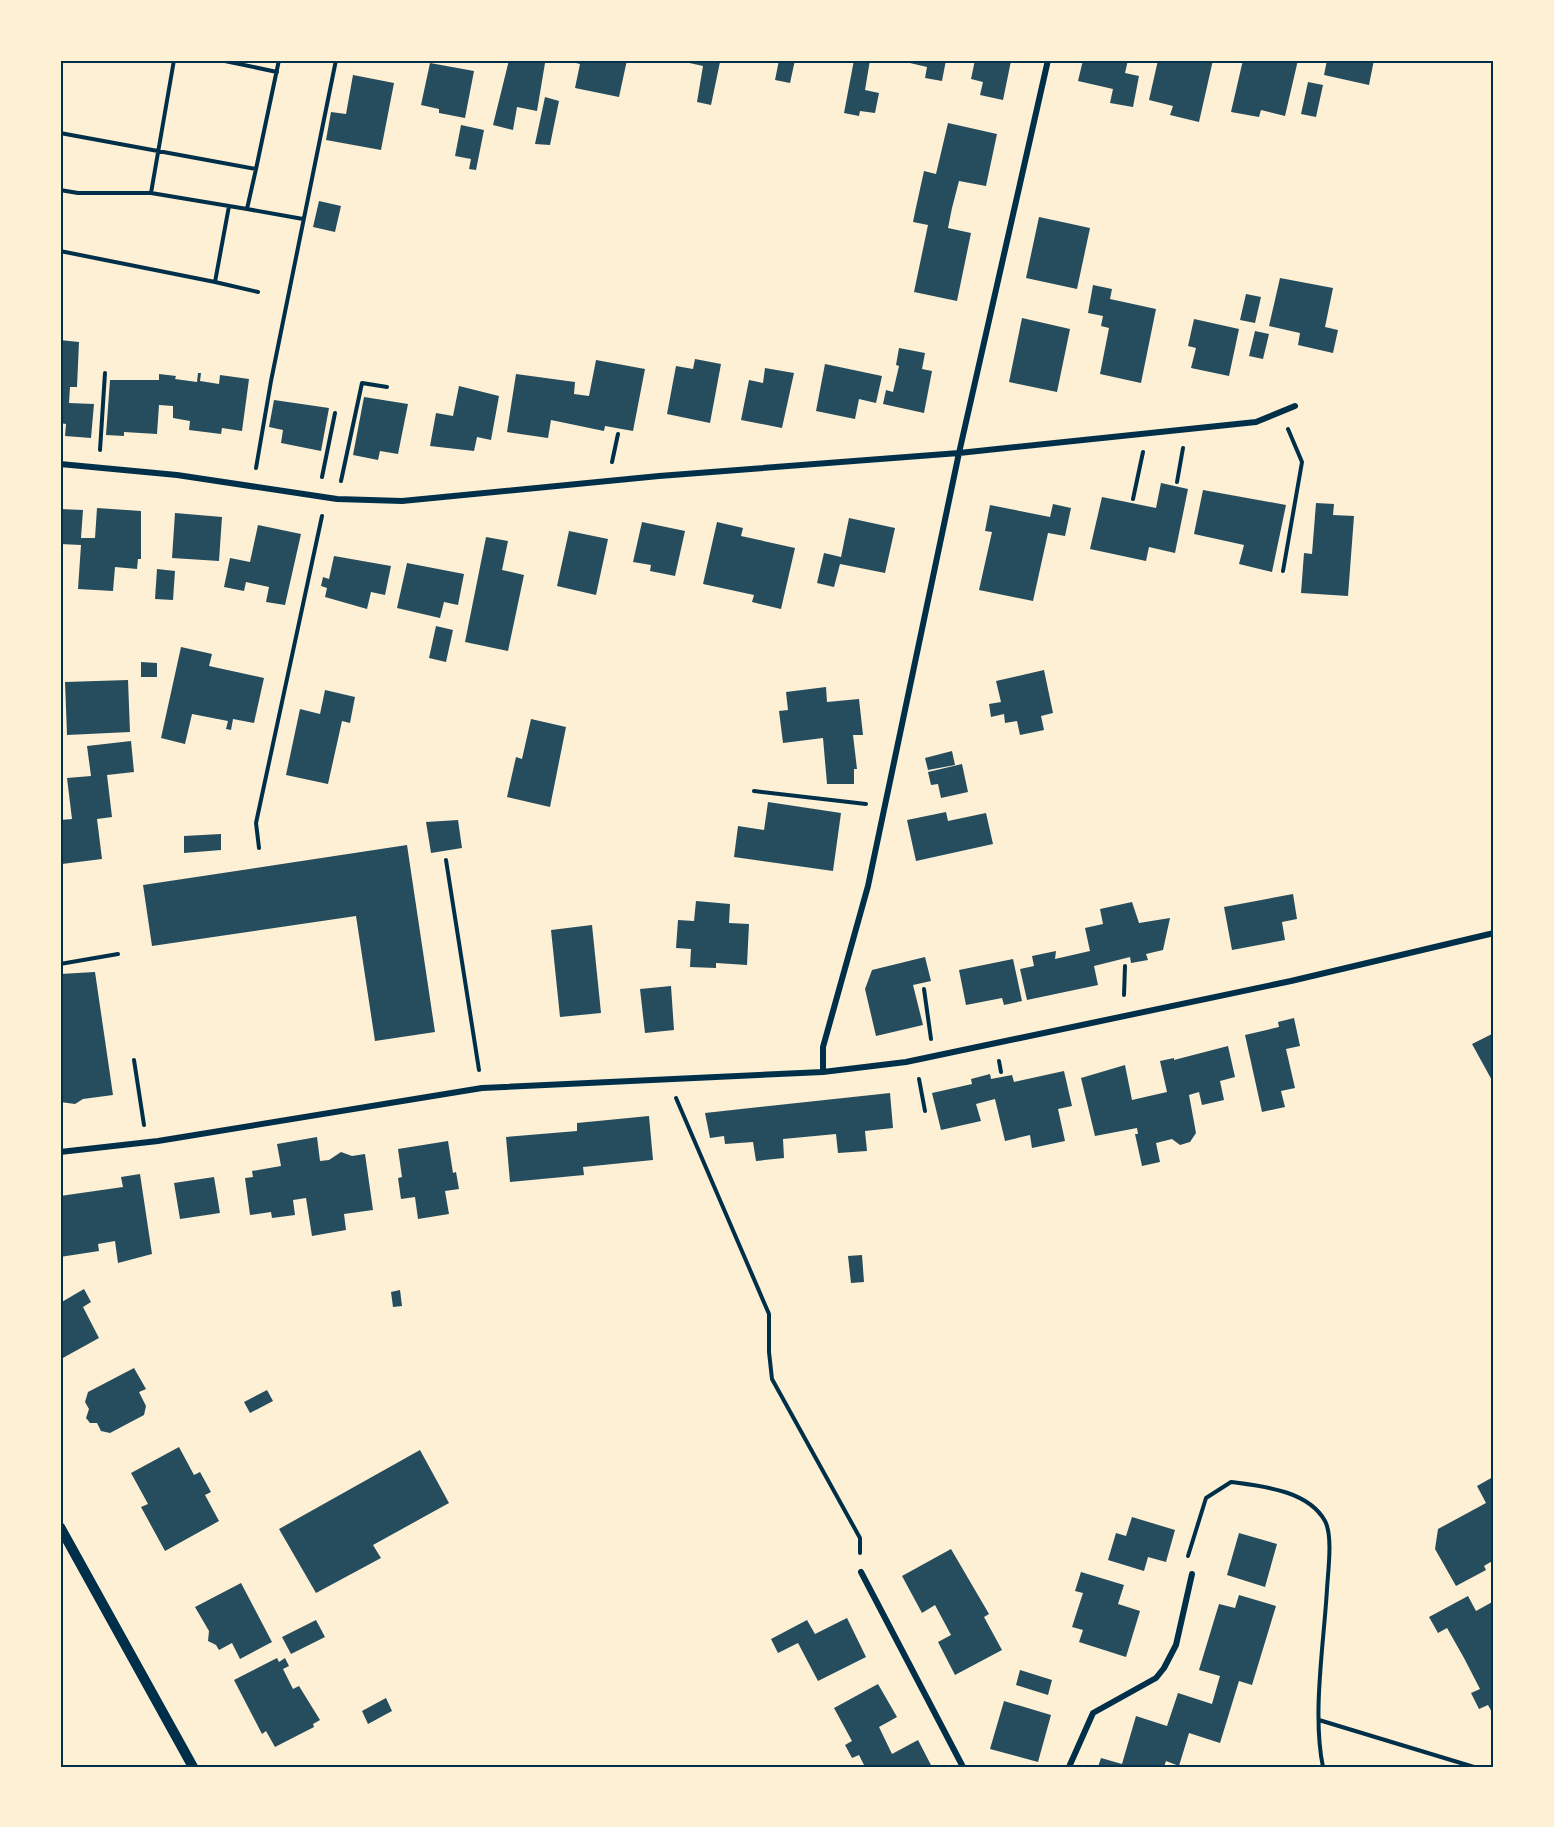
<svg xmlns="http://www.w3.org/2000/svg" width="1554" height="1827" font-family="'PT Sans',sans-serif">
	<style>
		.building { fill: #264d5e }
		.lines { fill: none; stroke-linecap: round; stroke-linejoin: round }
		.path { stroke: #003049; stroke-width: 4 }
		.minor { stroke: #003049; stroke-width: 6 }
		.tertiary { stroke: #003049; stroke-width: 10 }
		.neatline { fill: none; stroke: #003049; stroke-width: 2 }
	</style>
	<rect width="100%" height="100%" fill="#fdf0d5"/>
	<path class="building" d="M509,60l36,3 -8,48 -20,-4 -4,23 -20,-5z
		M627,60l-8,37 -44,-9 5,-24 -12,-3z
		M676,60l44,2 -9,43 -14,-3 6,-36z
		M779,60h16l-5,23 -15,-3z
		M854,60h16l-5,30 14,3 -4,20 -15,-2 -1,5 -15,-3z
		M897,60h49l-4,21 -17,-3 2,-11z
		M975,60l36,1 -8,39 -23,-5 3,-13 -12,-3z
		M1083,60h45l-3,13 14,3 -6,31 -23,-4 3,-14 -35,-8z
		M1158,60h55l-14,62 -29,-7 3,-9 -24,-6z
		M1243,60h55l-13,56 -24,-6 -2,7 -28,-5z
		M1327,60h47l-5,25 -45,-10z
		M430,63l44,8 -9,47 -26,-5v-4l-18,-4z
		M353,75l41,8 -13,67 -55,-10 5,-28 15,2z
		M1308,82l15,3 -7,32 -15,-3z
		M545,97l14,4 -9,44 -15,-1z
		M948,123l49,11 -11,52 -27,-5 -7,27 -4,20 23,5 -14,68 -43,-9 14,-67 -15,-3 2,-10 9,-41 12,3z
		M461,125l23,5 -8,40 -7,-1 2,-10 -16,-3z
		M319,201l22,5 -6,26 -22,-5z
		M1039,217l51,11 -13,61 -51,-11z
		M1280,278l53,10 -8,39 13,3 -5,23 -35,-8 2,-12 -31,-7z
		M1093,285l19,4 -2,10 46,10 -15,74 -41,-9 9,-46 -8,-2 2,-10 -15,-3z
		M1246,294l15,3 -6,26 -15,-3z
		M1022,318l48,11 -13,63 -48,-10z
		M1194,319l45,10 -10,47 -38,-8 5,-20 -8,-2z
		M1255,331l14,3 -6,25 -14,-3z
		M60,340l19,2 -2,45h-7l-1,16 25,1 -3,34 -26,-2 1,-12 -6,-1z
		M899,348l26,5 -3,16 10,2 -8,42 -41,-9 3,-14 7,2 6,-26 -3,-1z
		M695,359l26,5 -11,59 -43,-9 9,-48 17,3z
		M596,360l49,9 -12,62 -28,-5 -1,5 -53,-11 -3,18 -41,-6 9,-58 59,8 -1,12 15,2z
		M825,364l57,12 -6,27 -17,-4 -4,20 -39,-8z
		M765,368l29,5 -12,55 -41,-8 8,-40 14,3z
		M198,373h3l-1,8 19,3 1,-9 29,4 -7,52 -20,-3 -1,6 -32,-4 1,-9 -17,-3v-12l-14,-1 -2,29 -33,-2v4l-18,-1 4,-55h49v-6l17,2 -1,3 22,3z
		M459,386l40,10 -8,44 -14,-3 -3,14 -44,-5 6,-33 17,3z
		M364,397l44,7 -10,50 -18,-3 -2,9 -25,-5z
		M274,400l55,8 -8,43 -40,-8 2,-13 -14,-3z
		M1161,483l27,6 -13,64 -26,-6 -3,14 -56,-12 12,-52 54,11z
		M1203,490l83,15 -14,67 -33,-8 5,-19 -50,-11z
		M1316,503l18,1 -1,11 21,1 -6,80 -47,-3 3,-40 8,1z
		M1053,504l18,4 -6,28 -17,-3 -15,68 -54,-11 13,-58 -7,-1 5,-26 60,12z
		M97,508l44,3v48h-3l-1,10 -22,-2 -2,24 -35,-2 3,-44 -21,-1v-35l23,1 -2,28h14z
		M175,513l47,4 -3,44 -47,-3z
		M849,518l46,10 -10,45 -45,-9 -6,23 -17,-4 7,-30 17,4z
		M642,522l43,9 -10,45 -25,-5 1,-6 -18,-3z
		M717,522l26,6 -2,8 54,12 -14,61 -29,-7 2,-7 -51,-11z
		M258,525l43,9 -16,71 -19,-3 3,-15 -23,-5 -2,9 -20,-4 6,-29 20,4z
		M569,531l39,8 -12,56 -39,-9z
		M486,537l22,4 -6,29 22,5 -16,76 -43,-9z
		M334,556l57,10 -6,29 -14,-3 -4,17 -42,-12 2,-9 -6,-2 2,-9 6,2z
		M407,563l57,11 -6,31 -14,-3 -4,16 -43,-10z
		M157,569l18,2 -2,29 -18,-1z
		M436,626l17,4 -7,32 -17,-4z
		M181,647l31,7 -3,12 55,12 -10,45 -21,-4 -2,11 -5,-1 2,-8 -36,-7 -7,30 -24,-6z
		M141,662l16,1v14h-16z
		M1044,670l9,43 -12,3 3,14 -24,5 -3,-14 -12,2 -1,-9 -13,3 -2,-13 12,-2 -5,-21z
		M128,680l2,52 -63,3 -2,-53z
		M826,687l1,15 32,-3 4,36h-10l4,34h-3v15h-27l-4,-46 -40,5 -4,-32 9,-1 -2,-18z
		M325,690l30,7 -5,26 -8,-2 -14,63 -42,-9 14,-66 20,5z
		M531,719l35,8 -16,80 -43,-10 9,-40 6,2z
		M131,741l3,31 -27,3 5,42 -15,2 5,40 -40,5 -2,-44 12,-1 -5,-41 24,-2 -4,-30z
		M952,751l3,14 -27,5 -3,-12z
		M962,764l6,28 -27,6 -3,-14 -7,1 -3,-13z
		M768,802l73,11 -8,58 -99,-14 4,-31 26,4z
		M946,812l2,9 38,-8 7,31 -77,17 -9,-41z
		M458,820l4,28 -31,5 -5,-31z
		M221,834v16l-37,3v-17z
		M407,845l28,187 -60,9 -19,-125 -204,30 -9,-61z
		M1293,894l4,25 -15,3 3,18 -53,10 -8,-43z
		M696,901l34,3 -1,19 20,1 -2,41 -31,-2v5l-26,-1 1,-18 -15,-1 2,-28 16,1z
		M1132,902l7,21 31,-5 -7,32 -17,4 2,6 -17,3 -1,-6 -36,9 4,19 -71,15 -7,-31 14,-3 -2,-10 24,-5 -1,8 35,-8 -5,-23 18,-4 -3,-15z
		M592,925l9,88 -41,4 -9,-87z
		M925,957l6,24 -18,4 10,40 -47,11 -11,-47 7,-19z
		M1013,959l9,42 -18,4 -2,-7 -36,7 -7,-35z
		M95,972l18,123 -30,4 -8,5 -15,-2v-128z
		M671,986l3,44 -29,3 -5,-44z
		M1294,1018l6,28 -14,3 9,39 -14,3 4,16 -23,5 -17,-77 34,-8 -1,-5z
		M1494,1033v51l-22,-40z
		M1228,1046l7,31 -15,4 4,19 -22,5 -3,-13 -10,3 7,38 -6,9 -10,3 -8,-6 -16,4 4,19 -18,4 -7,-32h3l-1,-6 -42,8 -14,-58 44,-13 7,35 13,-3 22,-5 -7,-31 14,-3v2z
		M1064,1071l8,35 -14,3 7,32 -33,7 -2,-13 -25,6 -10,-42 -19,5 5,17 -40,9 -9,-37 40,-9 -1,-5 19,-5 1,5 21,-4 2,7z
		M890,1093l3,35 -28,3 2,20 -29,2 -2,-19 -53,5 1,19 -28,3 -3,-19 -28,2 -1,-8 -14,2 -5,-25z
		M649,1116l4,44 -70,7 1,8 -74,7 -4,-45 71,-6v-8z
		M317,1137l3,24 9,-1 12,-8 11,4 13,-2 8,56 -29,4 2,16 -34,6 -6,-38 -13,2 2,15 -23,3 -1,-6 -21,3 -5,-37 8,-1 -1,-6 29,-5 -4,-22z
		M448,1141l5,32 3,-1 3,17 -14,2 4,23 -31,5 -3,-22 -14,2 -3,-21 4,-1 -4,-28z
		M140,1174l12,80 -34,9 -3,-22 -17,3 1,7 -39,6v-61l63,-9 -2,-10z
		M214,1177l6,36 -40,6 -6,-36z
		M862,1255l2,27 -13,1 -3,-27z
		M84,1289l7,13 -8,5 16,31 -38,21 -1,-56z
		M400,1290l2,16 -9,1 -2,-15z
		M134,1368l12,21 -7,3 7,14 -2,9 -34,18 -9,-2 -4,-8h-7l-4,-5 3,-9 -4,-7 3,-10z
		M267,1390l6,11 -23,12 -6,-11z
		M179,1447l15,28 6,-3 11,20 -6,3 14,26 -54,30 -24,-44 7,-3 -17,-31z
		M420,1450l29,53 -76,42 8,13 -65,35 -37,-64z
		M1493,1477l1,83 -10,6 2,4 -30,16 -21,-37 3,-20 48,-26 -9,-17z
		M1132,1517l43,13 -9,32 -18,-5 -4,14 -36,-11 8,-27 10,3z
		M1239,1533l38,11 -12,43 -38,-12z
		M951,1549l38,65 -5,3 18,33 -47,25 -17,-33 13,-7 -16,-30 -13,8 -20,-37z
		M1081,1572l43,13 -6,19 22,7 -14,46 -47,-15 4,-12 -11,-3 11,-34 -8,-2z
		M241,1583l31,59 -32,17 -8,-16 -13,7 -3,-5 -8,-4 1,-10 -14,-24z
		M1239,1595l37,11 -24,79 -13,-4 -19,62 -31,-10 -10,33 -13,-5 -2,6h-66l3,-9 21,6 14,-48 31,10 11,-33 34,11 8,-28 -21,-6 20,-66 16,4z
		M1468,1596l8,15 18,-10v115l-6,-11 -9,4 -8,-16 9,-4 -16,-31 -17,-30 -9,5 -9,-16z
		M847,1618l19,39 -48,24 -20,-38 -20,10 -7,-14 36,-19 8,14z
		M316,1620l9,17 -34,17 -9,-17z
		M277,1658l2,4 6,-4 4,8 -6,3 10,20 6,-3 21,34 -7,4 1,3 -39,20 -9,-16 -4,3 -28,-54z
		M1020,1670l32,10 -4,15 -32,-10z
		M878,1684l19,33 -18,10 13,27 26,-14 14,27h-67l-6,-12 -7,3 -7,-13 7,-4 -18,-33z
		M386,1698l6,13 -24,13 -6,-13z
		M1004,1701l47,14 -13,47 -48,-13z"/>
	<g class="lines">
		<path class="path" d="M174,60l-23,133 96,16
			M220,60l57,12
			M60,133l196,36 -9,40 56,10
			M256,169l23,-109
			M60,190l18,3h73
			M229,206l-14,76 43,10
			M60,251l155,31
			M100,450l5,-77
			M612,462l6,-28
			M256,468l15,-87 65,-321
			M322,477l13,-64
			M341,481l21,-98 25,4
			M1177,482l6,-34
			M1133,499l10,-47
			M1283,571l19,-109 -14,-33
			M754,791l112,13
			M259,848l-3,-25 66,-307
			M446,860l33,210
			M60,964l58,-10
			M924,989l7,50
			M1124,995l1,-29
			M134,1060l10,65
			M999,1061l2,11
			M919,1079l6,32
			M676,1098l93,216v38l3,27 88,159v15
			M1188,1556l18,-58 25,-16c30,4 77,8 94,39 8,15 3,50 2,68 -3,53 -15,126 -4,178
			M1319,1720l155,47"/>
		<path class="minor" d="M60,464l117,11 160,24 65,2 257,-25 300,-23 297,-31 39,-16
			M823,1072v-25l45,-161 91,-433 89,-393
			M60,1152l98,-11 324,-53 341,-16 83,-10 385,-81 203,-48
			M861,1572l102,195
			M1069,1767l24,-54 63,-35 8,-10 12,-23 16,-71"/>
		<path class="tertiary" d="M60,1527l133,240"/>
	</g>
	<rect width="1554" height="1827" fill="none" stroke="#fdf0d5" stroke-width="123"/>
	<rect x="62" y="62" width="1430" height="1704" class="neatline"/>
</svg>
